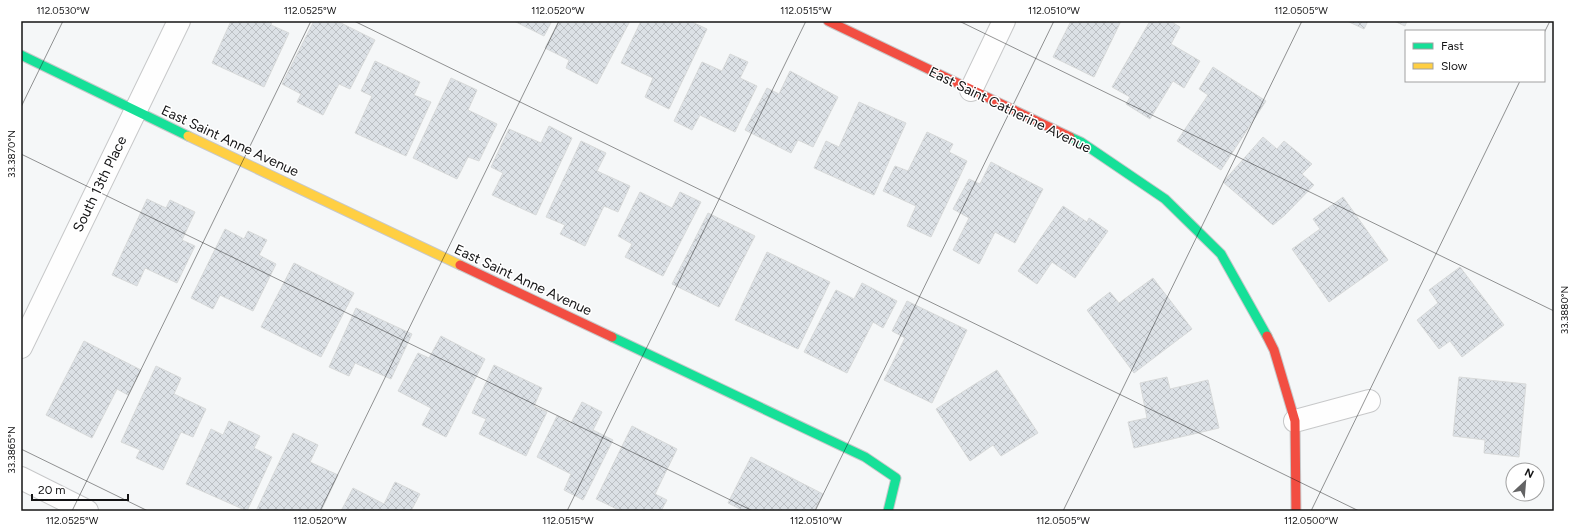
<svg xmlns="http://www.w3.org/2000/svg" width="1575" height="532" font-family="Figtree,sans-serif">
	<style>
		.building { fill: url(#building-cross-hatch); stroke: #d8dada }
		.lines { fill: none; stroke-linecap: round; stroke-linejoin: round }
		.street-casing { stroke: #c7c8c9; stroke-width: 24 }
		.fast-casing { stroke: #c7c8c9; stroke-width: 11 }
		.slow-casing { stroke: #c7c8c9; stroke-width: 11 }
		.jam-casing { stroke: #c7c8c9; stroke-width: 11 }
		.street { stroke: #fefefe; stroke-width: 22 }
		.fast { stroke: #16e098; stroke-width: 9 }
		.slow { stroke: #ffcf43; stroke-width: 9 }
		.jam { stroke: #f24e42; stroke-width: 9 }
		.ticks { fill: none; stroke: #141415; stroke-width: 1; stroke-opacity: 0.45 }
		.labels { text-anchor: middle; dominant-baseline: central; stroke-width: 3; stroke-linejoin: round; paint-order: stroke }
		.street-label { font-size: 14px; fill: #141415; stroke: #fff }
		.neatline { fill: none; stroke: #141415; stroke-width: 1.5 }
		.ticks-label { font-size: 10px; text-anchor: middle; fill: #141415 }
	</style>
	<defs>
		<pattern id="building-cross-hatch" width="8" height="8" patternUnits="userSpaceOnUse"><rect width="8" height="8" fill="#dce1e6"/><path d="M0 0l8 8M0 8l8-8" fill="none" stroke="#bcc0c4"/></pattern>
	</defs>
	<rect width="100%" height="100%" fill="#f5f7f8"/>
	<path class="building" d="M231,21h41l-1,4 18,8 -25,54 -52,-24z
		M314,21h23l38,19 -25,49 -11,-5 -16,31 -26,-13 4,-8 -19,-10z
		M514,21h38l-8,15z
		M559,21h71l-33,63 -31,-16 3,-8 -24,-12z
		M641,21h49l17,8 -38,80 -24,-12 8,-19 -32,-15z
		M1071,21h50l-27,56 -41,-20z
		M1150,21h20l10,6 -9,17 29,17 -16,27 -11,-7 -23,38 -24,-15 4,-7 -18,-10z
		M1347,21h21l-4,8z
		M1394,21h13l-2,5z
		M730,54l18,8 -8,16 17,8 -22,46 -35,-17 -8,15 -18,-9 28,-59 20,9z
		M375,61l45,21 -6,13 17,7 -25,54 -51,-23 17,-37 -11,-5z
		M1213,67l53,34 -45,69 -44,-29 31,-46 -9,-6z
		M790,71l48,26 -25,50 -15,-7 -7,13 -46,-23 22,-42 12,6z
		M451,78l26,12 -9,20 29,14 -18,37 -11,-4 -11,22 -44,-21z
		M859,102l47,21 -32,72 -60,-27 12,-27 13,6z
		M549,126l23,12 -36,77 -44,-20 11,-22 -12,-6 18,-38 32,14z
		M927,132l26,12 -4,8 18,9 -36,76 -24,-11 9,-20 -33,-15 12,-25 13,5z
		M1263,137l14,12 7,-8 28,23 -10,10 12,11 -29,30 -12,10 -50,-43z
		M581,141l25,12 -9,18 33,15 -12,26 -14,-6 -19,40 -25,-12 5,-9 -19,-8z
		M991,162l52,27 -28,54 -20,-11 -16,32 -26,-14 16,-32 -16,-9 16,-30 11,5z
		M640,192l32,16 8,-16 21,10 -38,74 -38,-19 7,-13 -14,-8z
		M1343,197l45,63 -59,42 -37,-53 28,-20 -7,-10z
		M147,199l19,9 4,-8 25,12 -13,28 13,6 -18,37 -32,-15 -8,18 -25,-11z
		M1063,206l24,16 2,-4 19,13 -33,47 -23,-16 -15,22 -19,-13z
		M708,213l47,23 -36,71 -47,-23z
		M225,229l19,10 4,-8 19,9 -8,15 17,9 -23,47 -33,-16 -7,14 -22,-11z
		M767,252l63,30 -32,67 -63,-29z
		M294,263l60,30 -33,64 -60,-30z
		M1460,267l44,58 -42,32 -12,-16 -11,8 -22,-29 21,-17 -9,-13z
		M1153,278l39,51 -58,44 -47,-63 23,-18 9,11z
		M862,283l35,18 -14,27 -10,-6 -26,51 -43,-21 32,-62 18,9z
		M907,301l60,29 -35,73 -48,-23 21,-42 -13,-7z
		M356,308l56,26 -21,45 -36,-16 -6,13 -20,-9z
		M441,336l44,23 -39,78 -24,-12 9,-17 -33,-17 20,-38 11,5z
		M84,341l57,29 -13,25 -11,-6 -25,49 -46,-23z
		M494,365l48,23 -8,18 13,6 -21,44 -47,-22 7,-15 -14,-6z
		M156,366l25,12 -7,16 32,15 -13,28 -12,-5 -18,38 -27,-12 4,-8 -19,-8z
		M997,370l41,63 -37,23 -8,-11 -23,16 -34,-52z
		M1167,377l3,12 38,-9 11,48 -85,20 -6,-26 19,-4 -7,-35z
		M1459,377l67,7 -7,73 -35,-4 1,-13 -32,-4z
		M582,402l20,10 -9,18 20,10 -30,60 -19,-10 7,-16 -34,-17 20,-41 14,7z
		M229,421l31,15 -6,12 18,9 -25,54 -61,-27 25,-55 12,6z
		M632,426l45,23 -22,45 12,6 -6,11h-40l-25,-12z
		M293,433l25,12 -8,17 28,13 -17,36h-65z
		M751,457l72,37 -9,17h-70l-16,-8z
		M395,482l25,12 -9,17h-70l12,-23 31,16z"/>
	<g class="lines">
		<g class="street-casing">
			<path id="street" d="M971,90l33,-69
				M21,347l158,-326
				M1295,421l74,-20
				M21,478l66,33"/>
		</g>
		<g class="fast-casing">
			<path id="fast" d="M21,55l167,81
				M1070,137l11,5 84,57 56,55 46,82
				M612,337l253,120 31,21 -8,33"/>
		</g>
		<g class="slow-casing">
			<path id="slow" d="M188,136l272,129"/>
		</g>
		<g class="jam-casing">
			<path id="jam" d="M828,21l242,116
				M460,265l152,72
				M1267,336l7,14 21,71 1,90"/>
		</g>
		<use href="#street" class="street"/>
		<use href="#fast" class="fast"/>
		<use href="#slow" class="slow"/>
		<use href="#jam" class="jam"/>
	</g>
	<path class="ticks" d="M354,21l1005,490M959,21l595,290M1544,33l6,-12M21,107l42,-86M21,154l732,357M21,449l127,62M72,511l239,-490M320,511l239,-490M567,511l239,-490M815,511l239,-490M1063,511l239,-490M1311,511l209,-430"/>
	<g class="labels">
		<g class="street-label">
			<text transform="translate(1010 110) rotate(26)">East Saint Catherine Avenue</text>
			<text transform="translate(230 141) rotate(25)">East Saint Anne Avenue</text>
			<text transform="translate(100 184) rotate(-64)">South 13th Place</text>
			<text transform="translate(523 280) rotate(25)">East Saint Anne Avenue</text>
		</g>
	</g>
	<rect width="1575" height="532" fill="none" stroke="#ffffff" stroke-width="44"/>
	<rect x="1405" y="30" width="140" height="52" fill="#ffffff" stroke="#a1a1a1"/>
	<rect x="1413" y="43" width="20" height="6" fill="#16e098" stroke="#a1a1a1"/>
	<text x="1441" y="50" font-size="12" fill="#141415">Fast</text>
	<rect x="1413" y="63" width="20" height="6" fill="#ffcf43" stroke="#a1a1a1"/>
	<text x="1441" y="70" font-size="12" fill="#141415">Slow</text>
	<g transform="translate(1525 482) rotate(26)"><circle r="19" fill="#ffffff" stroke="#a1a1a1"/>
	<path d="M0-3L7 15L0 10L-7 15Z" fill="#636364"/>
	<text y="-6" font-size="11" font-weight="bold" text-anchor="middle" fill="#141415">N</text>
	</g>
	<path d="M32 494v6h96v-6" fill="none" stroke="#141415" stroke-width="2"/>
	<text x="38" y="494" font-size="12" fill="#141415" stroke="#ffffff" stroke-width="3" paint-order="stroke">20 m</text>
	<rect x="22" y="22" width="1531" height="488" class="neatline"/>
	<g class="ticks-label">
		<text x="63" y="14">112.0530°W</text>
		<text x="310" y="14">112.0525°W</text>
		<text x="558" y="14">112.0520°W</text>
		<text x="806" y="14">112.0515°W</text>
		<text x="1054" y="14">112.0510°W</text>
		<text x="1301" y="14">112.0505°W</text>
		<text transform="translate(11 154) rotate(-90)" y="4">33.3870°N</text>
		<text transform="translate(1564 310) rotate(-90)" y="4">33.3880°N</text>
		<text transform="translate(11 450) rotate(-90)" y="4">33.3865°N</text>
		<text x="72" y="524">112.0525°W</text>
		<text x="320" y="524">112.0520°W</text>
		<text x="568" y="524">112.0515°W</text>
		<text x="816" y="524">112.0510°W</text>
		<text x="1063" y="524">112.0505°W</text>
		<text x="1311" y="524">112.0500°W</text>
	</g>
</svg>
